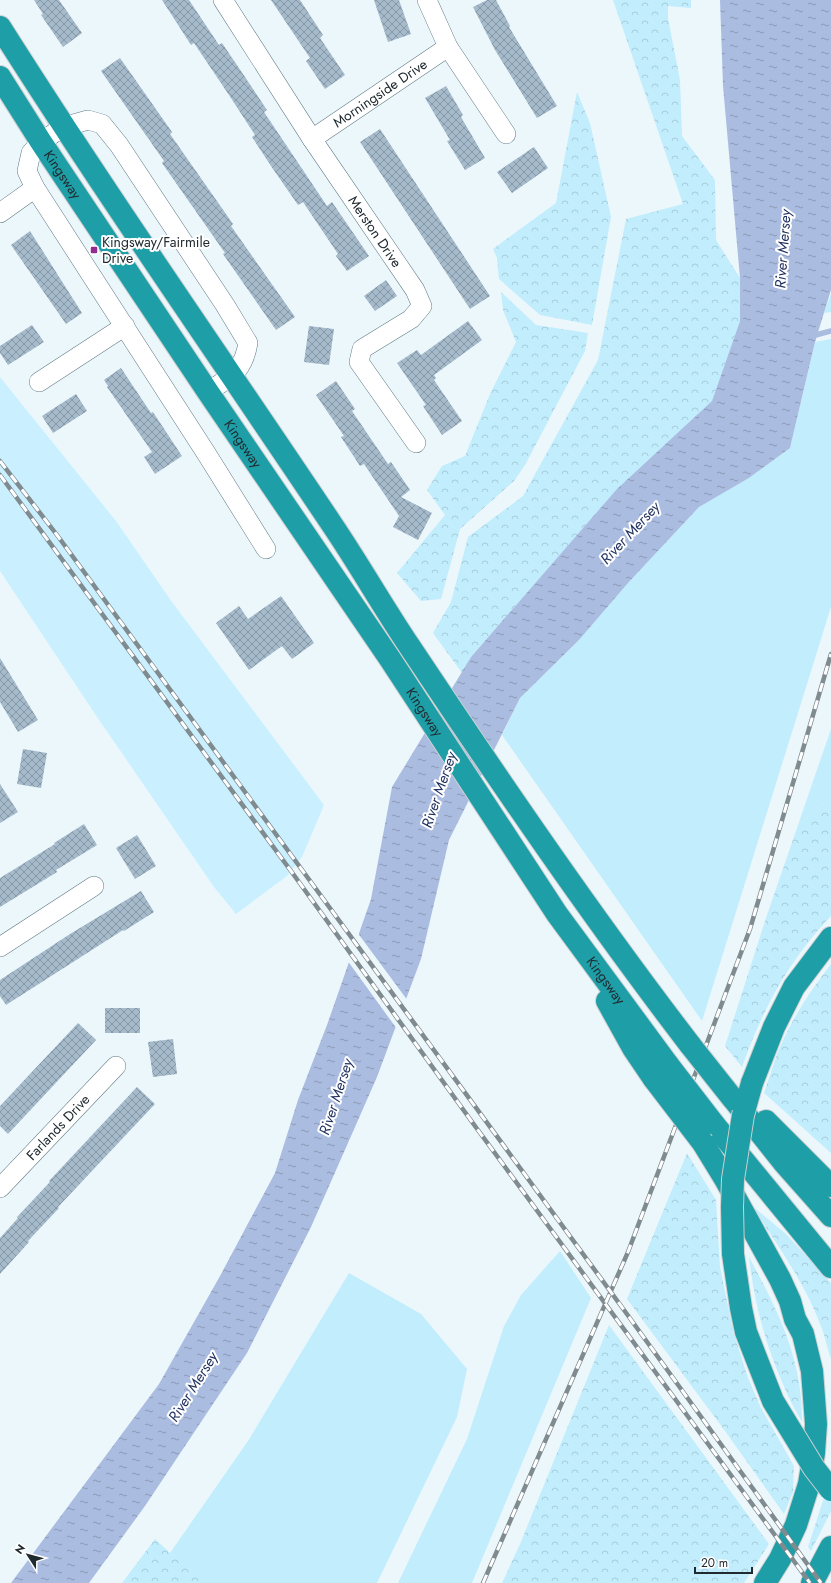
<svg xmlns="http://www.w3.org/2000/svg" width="831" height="1583" font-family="Jost,sans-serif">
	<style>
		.built { fill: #caf0ff }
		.grass { fill: #c1edfd }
		.forest { fill: url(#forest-crowns) }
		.water { fill: url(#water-ripples) }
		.pier { fill: #ecf7fc }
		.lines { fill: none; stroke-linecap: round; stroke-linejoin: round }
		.stream { stroke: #abbce1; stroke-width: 5.5 }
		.building { fill: url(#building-cross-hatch) }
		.street-casing { stroke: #617b85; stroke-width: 20 }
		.highway-casing { stroke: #ced0d1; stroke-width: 24 }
		.street { stroke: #fff; stroke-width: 19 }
		.highway { stroke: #1e9ea6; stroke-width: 22 }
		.rail-casing { stroke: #808b90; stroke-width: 4.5 }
		.rail { stroke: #fff; stroke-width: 3; stroke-dasharray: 9; stroke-linecap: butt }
		.highway-bridge-casing { stroke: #ced0d1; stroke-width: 24; stroke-linecap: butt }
		.highway-bridge { stroke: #1e9ea6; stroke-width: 22 }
		.poi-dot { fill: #942b8e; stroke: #fff; stroke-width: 1.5 }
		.labels { text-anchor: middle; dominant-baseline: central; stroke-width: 4; stroke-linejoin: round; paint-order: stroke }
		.street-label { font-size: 14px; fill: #202b30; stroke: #fff }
		.poi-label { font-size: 14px; fill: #202b30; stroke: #fff; text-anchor: start }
		.water-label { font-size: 15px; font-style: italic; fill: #1e305f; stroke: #fff }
	</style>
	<defs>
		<pattern id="forest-crowns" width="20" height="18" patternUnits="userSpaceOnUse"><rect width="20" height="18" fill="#c1edfd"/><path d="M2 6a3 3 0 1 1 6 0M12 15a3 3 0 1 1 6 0" fill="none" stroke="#a6cbd9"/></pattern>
		<pattern id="water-ripples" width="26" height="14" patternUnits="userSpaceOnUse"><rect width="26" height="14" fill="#abbce1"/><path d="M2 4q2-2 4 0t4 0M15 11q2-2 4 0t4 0" fill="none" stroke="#8b99b7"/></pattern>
		<pattern id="building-cross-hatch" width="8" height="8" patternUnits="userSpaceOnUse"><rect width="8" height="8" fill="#a5bacb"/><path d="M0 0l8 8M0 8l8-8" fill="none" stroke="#8697a5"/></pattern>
	</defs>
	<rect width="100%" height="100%" fill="#ecf7fc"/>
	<path class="built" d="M0,377l116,144 56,81 152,203 -22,52 -15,19 -51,38 -22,-27 -117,-170 -97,-146z"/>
	<path class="grass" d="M831,290v22l-7,1 7,-19z
		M831,339v268l-129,414 -200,-286 18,-37 59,-58 49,-57 72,-77 49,-28 41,-30 25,-106z
		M831,729v68l-33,28z
		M560,1251l31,47 -119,285h-74l69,-144 37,-113 17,-31z
		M349,1273l72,41 46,55 -10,48 -80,166h-177l-30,-30 78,-112z"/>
	<path class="forest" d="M613,0h78v8l-23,-2v12l12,62 2,56 33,44 1,60 24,38v43l-28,81 -95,88 -146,167 -9,16 -29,-40 18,-31 17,-65 55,-41 75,-136 28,-141 57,-15z
		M577,92l13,31 21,94 -19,108 -52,-10 -41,-36 -2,-21 -4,-9 63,-46z
		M501,292l35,33 52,8 -3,18 -60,114 -11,16 -54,48 -19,70 -20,2 -24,-28 48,-58 -18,-25 15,-24 23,-10 25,-62 26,-52 -13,-32z
		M831,797v119c-42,44 -69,94 -89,151l-17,-21 42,-131 31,-90z
		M831,964v189l-67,-60c4,-12 8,-24 12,-36 13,-34 33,-65 55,-93z
		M687,1153l29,47 4,67 13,64 15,47 13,30 33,58 -1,26 -9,22 -59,-83 -98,-132z
		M751,1205l35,29 45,49v76c-4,-11 -6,-24 -11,-35 -15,-41 -45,-83 -69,-119z
		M749,1257c29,54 54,103 53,165 -7,-12 -14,-25 -19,-38 -18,-40 -29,-83 -34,-127z
		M609,1325l160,219 -25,39h-242l18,-39z
		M831,1476v35l-20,40 -3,-4z
		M155,1539l45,42 1,2h-79z"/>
	<path class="water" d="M720,0h111v290l-16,52 -25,106 -41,30 -50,29 -71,76 -49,57 -59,58 -71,142 -28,119 -44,118 -66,150 -64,126 -102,153 -56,77h-78l148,-199 61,-108 55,-103 23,-73 29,-75 44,-126 21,-112 79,-130 146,-168 95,-88 28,-80v-43l-17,-192z"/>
	<path class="pier" d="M357,932l51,69 -11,28 -50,-69z"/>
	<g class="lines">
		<path class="stream" d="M812,336l19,-5"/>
	</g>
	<path class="building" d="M34,0h25l23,33 -19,14 -22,-32 2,-1z
		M162,0h27l30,45 3,-2 19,28 26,39 -3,2 63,94 5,-4 37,54 -22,15 -11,-15 2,-2 -35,-52 -5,3 -27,-39 -19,-29 3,-2 -26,-40 -35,-52 -3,2z
		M271,0h29l23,35 -3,3 25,37 -20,14 -19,-28 4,-3z
		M374,0h25l12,34 -23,8z
		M487,0h9l14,26 -1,1 48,79 -20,12 -42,-68 -22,-43z
		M120,58l52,74 -2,2 63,90 -2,2 64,91 -19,13 -53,-76 2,-1 -63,-90 2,-2 -63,-90z
		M446,86l17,29 -2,2 24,41 -20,12 -18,-29 3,-1 -25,-42z
		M380,129l110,167 -20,13 -110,-167z
		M534,147l14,21 -36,25 -15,-21z
		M30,231l52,82 -16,11 -55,-79z
		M386,280l11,16 -22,15 -11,-15z
		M468,321l14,19 -48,35 2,3 -2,2 28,41 -20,14 -19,-29 3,-1 -29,-42 20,-13 4,5z
		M32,325l12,17 -36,23 -8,-12v-7z
		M309,326l25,3 -5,36 -25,-3z
		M121,368l30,45 2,-1 29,44 -27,18 -11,-17 8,-5 -45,-65 1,-1 -4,-6z
		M336,381l19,28 -3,2 36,53 3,-2 19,28 -9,7 31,16 -14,27 -25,-13 6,-11 -35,-52 -4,2 -19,-29 3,-1 -28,-41z
		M76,394l11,17 -34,22 -11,-17z
		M281,596l33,47 -22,16 -10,-13 -33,24 -33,-47 23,-17 9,13z
		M0,658l38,62 -20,12 -18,-30z
		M23,749l24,4 -6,35 -24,-4z
		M0,784l18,28 -18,11z
		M84,824l13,21 -41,25 1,2 -57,35v-29l55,-34 -1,-1z
		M137,835l19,31 -21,13 -19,-31z
		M141,891l13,21 -30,19 -1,-1 -117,75 -6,-9v-16l70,-46z
		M105,1008h35v25h-35z
		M78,1023l18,17 -88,94 -8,-8v-20z
		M173,1039l4,35 -24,3 -5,-35z
		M137,1087l18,17 -97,103 1,1 -31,33 1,1 -29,32v-36l18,-20 -1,-1 33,-35 -1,-1z"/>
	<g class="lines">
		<g class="street-casing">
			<g id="street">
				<path id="s1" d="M223,0l89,139 103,151 7,16 -11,13 -49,30 -3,13 57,81"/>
				<path d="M427,0l21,47 58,87"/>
				<path id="s2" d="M312,139l136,-92"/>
				<path d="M0,213l35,-25"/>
				<path d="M39,382l86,-56"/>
				<path d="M208,392c23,-16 35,-20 40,-49l-23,-38 -106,-160 -17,-21 -14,-4 -25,7 -22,15 -10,11 -4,18 8,17 171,265 60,96"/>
				<path d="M0,947l94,-61"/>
				<path id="s3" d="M0,1188l116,-122"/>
			</g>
		</g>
		<g class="highway-casing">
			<g id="highway">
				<path d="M0,27c107,169 222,333 333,499 27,40 50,81 77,121 90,135 182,270 281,399"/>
				<path id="s4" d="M0,77l41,65 167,250 182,267 167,255 112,152"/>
				<path d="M607,1001l26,47 21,31"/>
				<path d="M752,1083l22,-56 20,-40 37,-49"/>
				<path d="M734,1100l50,63 47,53"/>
				<path d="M766,1121l65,65"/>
				<path d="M713,1123l118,144"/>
				<path d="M703,1143l22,36 55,100 10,22 5,18 8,15 9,37 4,53 -2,29 -5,31 -13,41 -16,34 -15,24"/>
				<path d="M812,1583l19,-36"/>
			</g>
		</g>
		<use href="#street" class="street"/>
		<use href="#highway" class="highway"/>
		<g class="rail-casing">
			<path id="rail" d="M0,461l57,74 567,775 197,273
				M0,475l291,396 184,255 335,457
				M483,1583l145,-331 122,-323 81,-275"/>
		</g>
		<use href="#rail" class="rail"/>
		<g class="highway-bridge-casing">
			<path id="highway-bridge" d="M691,1046l42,53
				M669,1066l44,57
				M654,1079l49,64
				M752,1083l-9,32 -10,64 -1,28 1,47 8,54 5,24 27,69 41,67 17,22"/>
		</g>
		<use href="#highway-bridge" class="highway-bridge"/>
	</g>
	<rect class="poi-dot" x="90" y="246" width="8" height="8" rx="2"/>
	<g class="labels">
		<g class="street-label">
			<text stroke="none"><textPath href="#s2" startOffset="82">Morningside Drive</textPath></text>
			<text stroke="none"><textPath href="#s4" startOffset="116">Kingsway</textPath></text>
			<text stroke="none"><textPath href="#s1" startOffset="277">Merston Drive</textPath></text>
			<text stroke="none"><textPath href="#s4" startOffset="440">Kingsway</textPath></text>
			<text stroke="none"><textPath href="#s4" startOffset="764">Kingsway</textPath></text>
			<text stroke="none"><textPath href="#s4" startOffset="1088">Kingsway</textPath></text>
			<text stroke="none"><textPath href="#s3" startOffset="84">Farlands Drive</textPath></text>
		</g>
		<g class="poi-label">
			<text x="102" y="242">Kingsway/Fairmile<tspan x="102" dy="16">Drive</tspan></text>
		</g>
		<g class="water-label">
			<text transform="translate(783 249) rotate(-86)">River Mersey</text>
			<text transform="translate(630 533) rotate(-47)">River Mersey</text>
			<text transform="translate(439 790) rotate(-71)">River Mersey</text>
			<text transform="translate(336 1097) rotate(-72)">River Mersey</text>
			<text transform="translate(193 1387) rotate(-58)">River Mersey</text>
		</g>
	</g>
	<g transform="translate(28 1555) rotate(306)" stroke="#ffffff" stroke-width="3" paint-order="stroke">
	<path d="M0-3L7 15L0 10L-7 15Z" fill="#202b30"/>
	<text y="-6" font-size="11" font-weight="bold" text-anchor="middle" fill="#202b30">N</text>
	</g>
	<path d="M695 1567v6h57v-6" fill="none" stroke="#202b30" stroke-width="2"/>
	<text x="701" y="1567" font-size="12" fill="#202b30" stroke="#ffffff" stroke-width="3" paint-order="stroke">20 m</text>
</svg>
